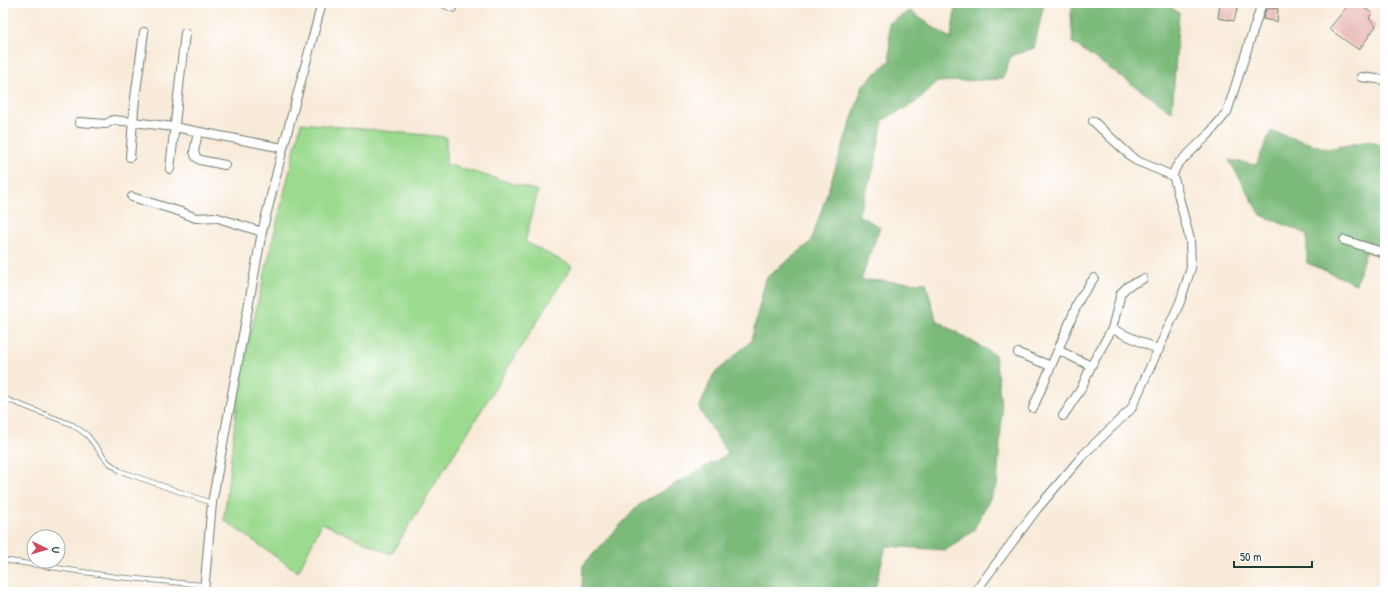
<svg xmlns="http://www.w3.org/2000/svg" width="1388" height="595" font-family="'Patrick Hand',sans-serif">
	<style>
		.green { fill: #9bda8f; stroke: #5d8c62 }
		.forest { fill: #7cba7a; stroke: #4e7c57 }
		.building { fill: #e7b4b2 }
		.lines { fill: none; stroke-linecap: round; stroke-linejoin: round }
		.service-casing { stroke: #6b7a6d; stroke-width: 5.5 }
		.minor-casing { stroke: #6b7a6d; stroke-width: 10 }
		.service { stroke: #fff; stroke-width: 4 }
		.minor { stroke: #fff; stroke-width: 8 }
	</style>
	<rect width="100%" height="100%" fill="#fff"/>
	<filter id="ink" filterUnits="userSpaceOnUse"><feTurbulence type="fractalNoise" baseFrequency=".025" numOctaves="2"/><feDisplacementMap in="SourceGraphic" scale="8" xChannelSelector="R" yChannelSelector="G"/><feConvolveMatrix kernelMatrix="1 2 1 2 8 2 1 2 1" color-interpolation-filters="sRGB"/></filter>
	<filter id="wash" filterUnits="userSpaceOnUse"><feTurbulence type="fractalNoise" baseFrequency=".012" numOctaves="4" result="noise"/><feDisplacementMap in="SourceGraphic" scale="16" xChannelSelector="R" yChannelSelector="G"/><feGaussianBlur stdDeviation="0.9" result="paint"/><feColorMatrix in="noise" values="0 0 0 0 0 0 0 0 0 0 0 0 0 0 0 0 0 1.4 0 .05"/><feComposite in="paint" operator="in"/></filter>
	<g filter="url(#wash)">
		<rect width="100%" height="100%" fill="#f8ead8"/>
		<path class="green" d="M301,123l145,14v27l92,27 -13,51 47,24 -181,288 -69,-31 -24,49 -74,-52 16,-143z"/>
		<path class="forest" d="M956,3h88l-10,45 -23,8 -9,23 -65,3 -21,20 -33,18 -9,48 -16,47 22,12 -19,53 65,3 10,37 59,35 7,57 -5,73 -24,46 -27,19 -60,-4 -12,46h-292l1,-27 58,-62 87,-49 -29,-45 14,-34 38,-34 15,-63 45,-36 52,-157 27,-25 -1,-37 21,-12 41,28z
			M1073,3h92l14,10 -7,99 -99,-69 -2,-29z
			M1271,131l56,18 42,-8 16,6v112l-19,-8 -10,33 -49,-21v-29l-46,-19 -32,-55 27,5z"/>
		<g id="blocks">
			<path class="building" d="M1220,3h19l-5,18 -16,-3z
				M1350,3h6l16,10 -3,5 7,8 -17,24 -30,-21z
				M1278,8l-1,14 -14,-3 3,-10z"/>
		</g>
	</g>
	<g filter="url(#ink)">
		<use href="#blocks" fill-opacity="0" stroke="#6b7a6d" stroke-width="1"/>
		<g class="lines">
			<g class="service-casing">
				<path id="service" d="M437,3l17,7
					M3,398l70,27 14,10 21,27 12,9 92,32
					M3,560l114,17 87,8"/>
			</g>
			<g class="minor-casing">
				<path id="minor" d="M1361,77l24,3
					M1093,121l42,39 38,16
					M79,122l27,2 7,-4 20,2 41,5 109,21
					M198,132l-4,20 2,5 4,3 25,5
					M130,157l5,-59 9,-66
					M170,169l15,-136
					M132,197l49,15 15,6 19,-1 47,15
					M1344,240l41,13
					M1112,329l9,-36 7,-7 15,-7
					M1018,353l33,13
					M1091,366l-33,-16 22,-52 14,-20
					M1033,408l25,-58
					M1063,416l18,-27 10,-23 21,-37 47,21
					M204,592l8,-89 50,-271 21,-84 39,-145
					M975,592l62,-83 47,-55 47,-45 49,-107 11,-34 -1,-28 -15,-58 -2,-6 2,-7 4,-6 29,-28 19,-23 35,-109"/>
			</g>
			<use href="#service" class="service"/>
			<use href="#minor" class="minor"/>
		</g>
	</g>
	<rect width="1388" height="595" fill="none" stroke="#fff" stroke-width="16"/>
	<g transform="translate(46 549) rotate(95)"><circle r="19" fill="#ffffff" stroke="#a5b1ae"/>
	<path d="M0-3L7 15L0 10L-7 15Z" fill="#d1495b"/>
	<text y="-6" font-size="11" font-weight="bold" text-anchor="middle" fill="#1f3d34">U</text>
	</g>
	<path d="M1234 561v6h78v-6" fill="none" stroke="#1f3d34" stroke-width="2"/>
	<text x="1240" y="561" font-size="12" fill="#1f3d34" stroke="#ffffff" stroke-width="3" paint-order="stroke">50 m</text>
</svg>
